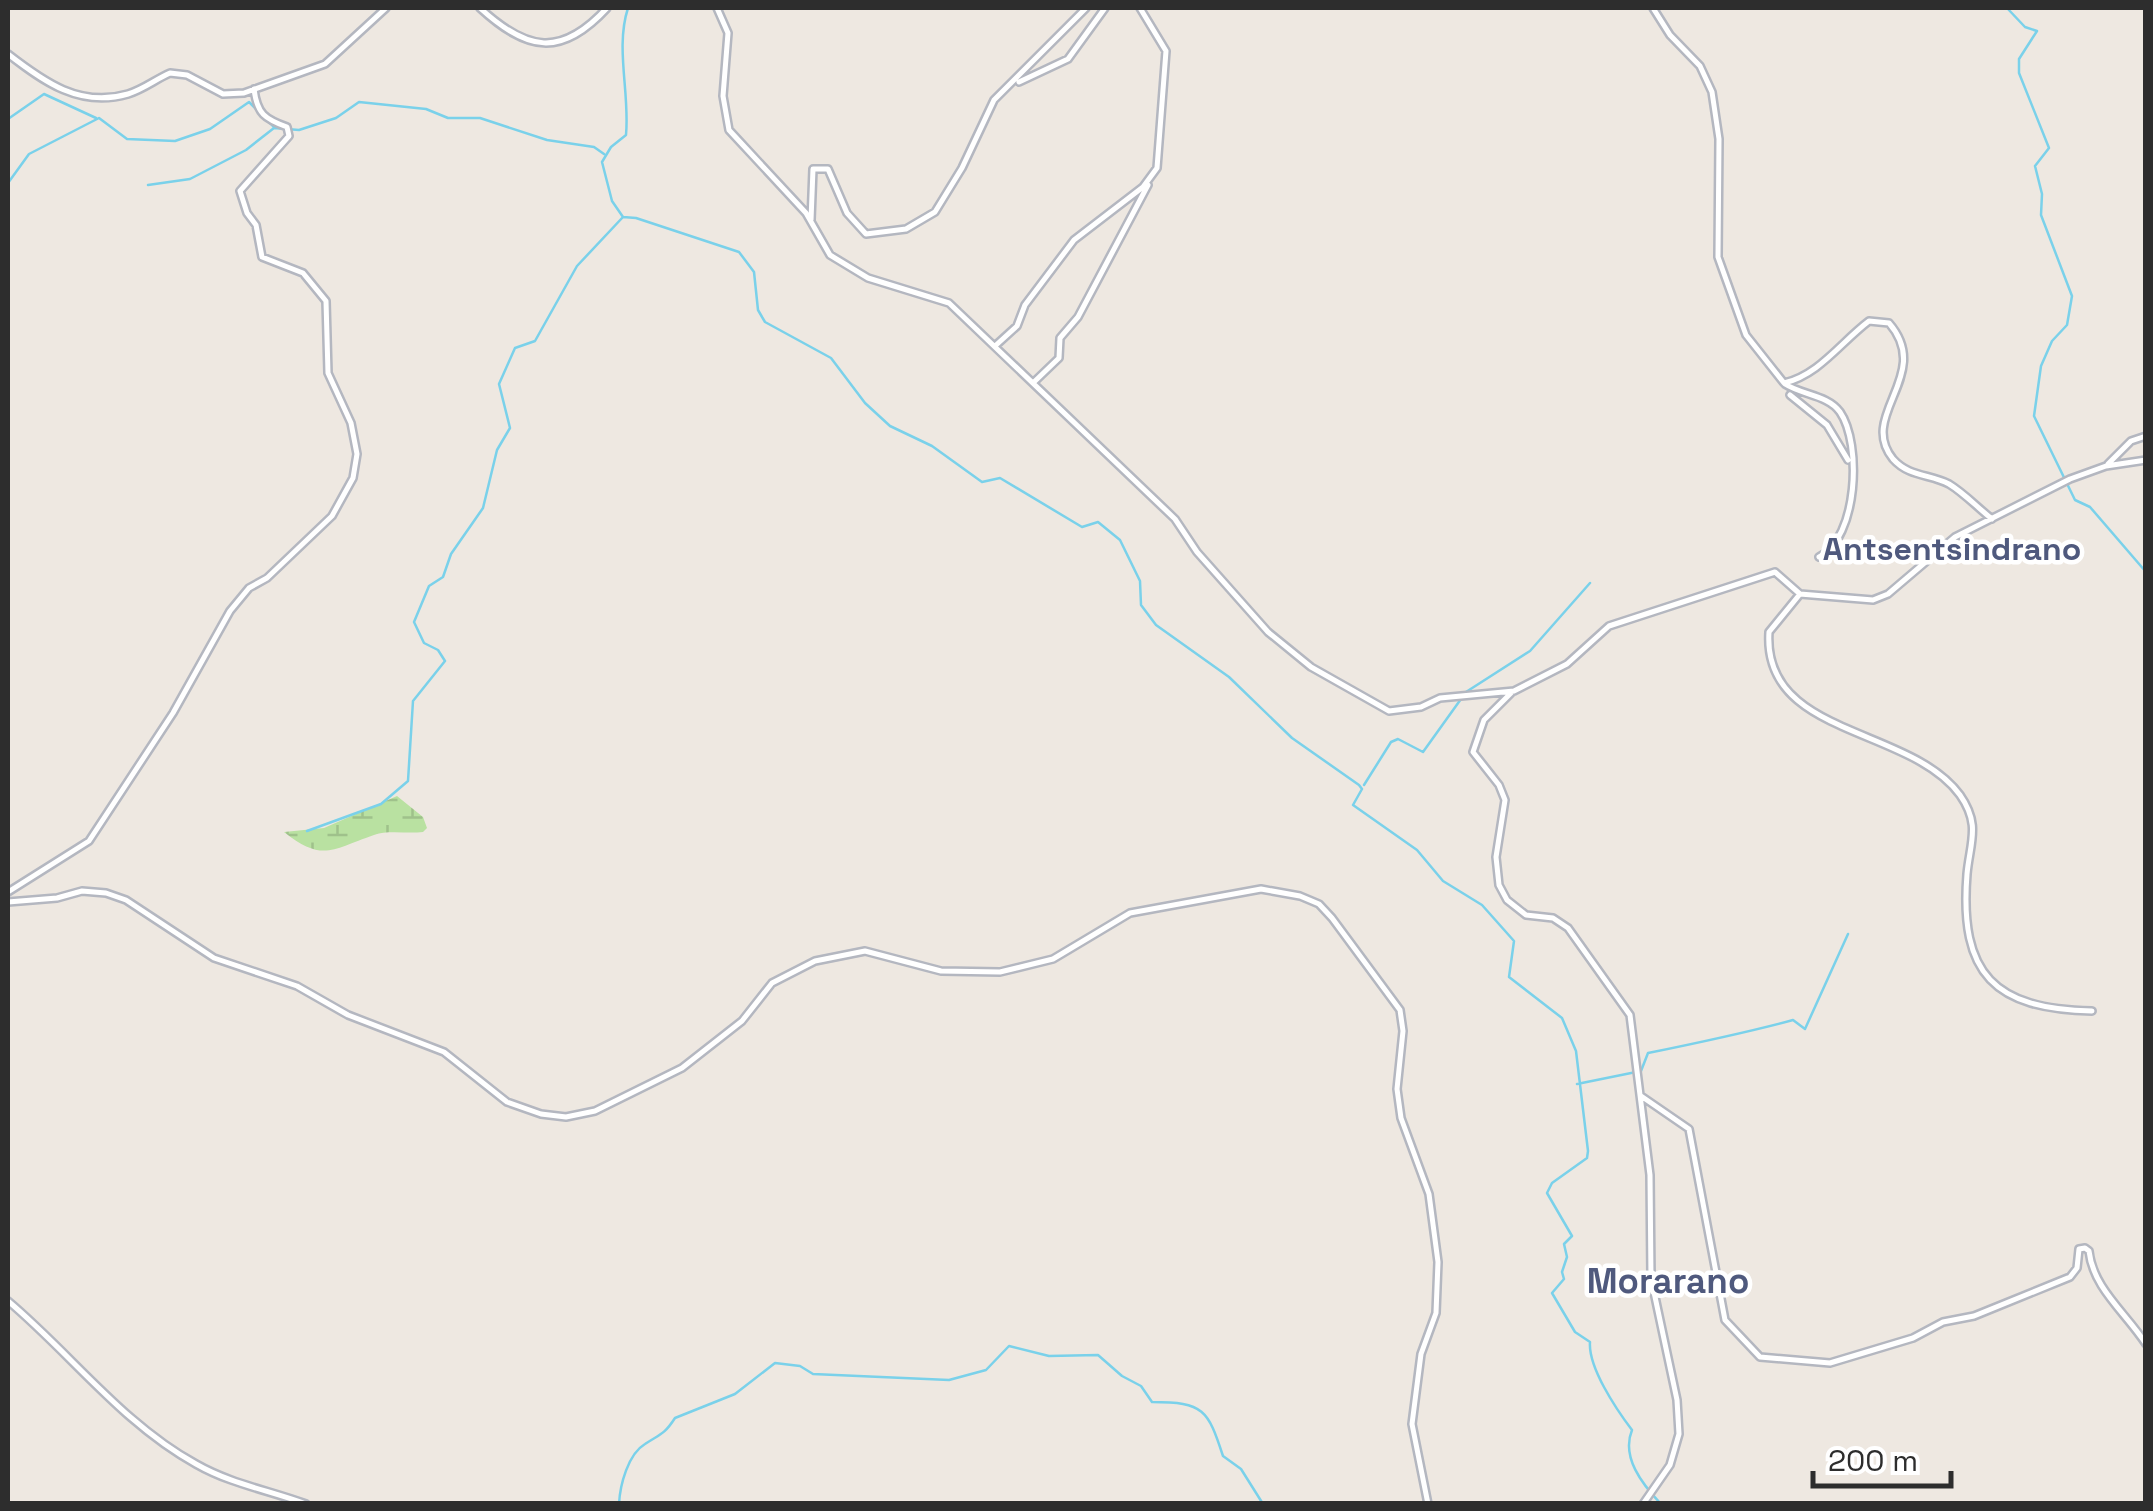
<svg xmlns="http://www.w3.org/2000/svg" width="2153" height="1511" font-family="'Space Grotesk',sans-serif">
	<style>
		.wetland { fill: url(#wetland-marsh) }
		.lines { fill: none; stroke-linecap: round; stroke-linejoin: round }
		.stream { stroke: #7ad1ea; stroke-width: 2.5 }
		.minor-casing { stroke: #b4b7c0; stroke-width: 10 }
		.minor { stroke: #fff; stroke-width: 5 }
		.labels { text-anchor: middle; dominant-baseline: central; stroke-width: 9; stroke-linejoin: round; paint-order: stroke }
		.neighbourhood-label { font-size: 32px; font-weight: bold; fill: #4f597d; stroke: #fff }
		.quarter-label { font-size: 35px; font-weight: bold; fill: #4f597d; stroke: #fff }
	</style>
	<defs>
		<pattern id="wetland-marsh" width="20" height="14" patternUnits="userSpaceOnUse" patternTransform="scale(2.5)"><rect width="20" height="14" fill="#b9e1a1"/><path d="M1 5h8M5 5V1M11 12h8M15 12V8" fill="none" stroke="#9fc18b"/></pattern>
	</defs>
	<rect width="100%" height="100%" fill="#eee8e1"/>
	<path class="wetland" d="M397,796l26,21 4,11 -4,4c-15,2 -36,-2 -49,3 -41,14 -51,28 -90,-3l40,-4z"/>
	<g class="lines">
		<path class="stream" d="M2007,8l18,19 12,4 -18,28v14l30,75 -14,18 7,28 -1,21 31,81 -5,29 -15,16 -11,25 -7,50 41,84 15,7 56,65
			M8,119l36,-25 52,24
			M8,183l21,-29 70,-36 28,21 48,2 35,-12 39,-27 25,25
			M148,185l42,-6 56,-29 28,-22 25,2 37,-12 23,-16 67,7 22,9h32l67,22 47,7 10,7
			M623,217l-11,-16 -10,-39 9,-15 15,-12c4,-42 -11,-87 2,-127
			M1364,785l27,-43 7,-3 25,13 43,-60 64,-41 60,-68
			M307,831l74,-27 27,-23 5,-80 32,-40 -7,-11 -14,-7 -10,-21 15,-36 14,-9 8,-23 32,-46 14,-58 13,-22 -11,-44 16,-36 20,-7 42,-75 46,-49 13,1 103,34 15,20 4,38 7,12 66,36 34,45 25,23 42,20 50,36 18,-4 82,49 16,-5 22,18 20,41 1,24 15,20 73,52 63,61 67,47 3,4 -9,16 64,45 26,31 39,24 32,36 -5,36 53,41 14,33 12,100 -1,7 -35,25 -5,10 25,43 -8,8 3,13 -5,15 2,7 -12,14 23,39 15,10c-2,25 26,67 42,88 -11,27 10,54 29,74
			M1577,1084l64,-13 7,-18c49,-10 97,-20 145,-33l12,9 43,-95
			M619,1504c1,-19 9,-50 26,-60 15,-10 19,-9 30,-26l60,-24 40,-31 25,3 13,8 136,6 37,-10 23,-24 40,10 49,-1 24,21 19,10 11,16c52,0 56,8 71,54l18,13 22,35"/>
		<g class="minor-casing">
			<path id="minor" d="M480,8c47,43 81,50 127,0
				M717,8l11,25 -5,63 6,34 77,83 24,42 38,23 81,25 226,216 22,33 71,80 43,35 78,44 32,-4 19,-9 74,-7 53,-27 42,-38 166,-54 25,22 73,6 15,-6 67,-57 115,-58 36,-13 40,-6
				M1653,8l17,27 30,31 12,26 7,47 -1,118 28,78 38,48c35,-8 57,-41 85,-62l20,2c45,52 -32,92 4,136 16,18 37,15 56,25 15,9 29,24 43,35
				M8,54c36,28 72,54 120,40 16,-5 28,-15 42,-21l17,2 36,19 21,-1 81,-29 61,-56
				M1019,82l49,-23 37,-51
				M811,220l2,-51h15l19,44 19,21 40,-5 29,-17 27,-44 32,-68 92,-92
				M995,346l22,-20 8,-21 49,-65 69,-53 14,-19 9,-117 -26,-43
				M1034,382l25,-24 1,-20 18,-21 70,-132
				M1785,384c17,11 43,11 55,28 22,32 18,126 -21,145
				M1790,395l37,30 21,35
				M2108,464l23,-23 15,-5
				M1800,594l-31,38c-7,105 141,94 191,163 21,30 10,47 7,79 -8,101 28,135 125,137
				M1511,693l-27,27 -11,32 26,33 6,15 -9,57 3,28 8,15 19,15 27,3 15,10 62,87 20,160 1,103 26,122 2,34 -9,31 -27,39
				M8,892l81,-51 84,-128 57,-102 19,-23 18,-10 65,-62 21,-38 4,-24 -6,-31 -23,-50 -2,-72 -23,-28 -41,-16 -6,-32 -9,-12 -7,-22 49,-55 -2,-9c-22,-8 -30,-13 -33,-38
				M8,902l49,-4 25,-7 24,2 20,7 88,58 83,28 51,29 96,37 63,50 34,12 25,3 29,-6 87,-43 60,-47 30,-38 43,-22 50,-10 76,20 59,1 53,-13 77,-46 131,-24 39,7 19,8 13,14 68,92 3,21 -6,58 4,29 28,76 9,68 -2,51 -15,41 -9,70 16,80
				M1641,1096l48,33 36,191 35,37 70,6 83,-25 30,-16 31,-6 96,-39 7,-9 2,-19 6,-1 4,3c4,37 36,61 57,93
				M8,1301c63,53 115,123 188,163 35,20 72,26 110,40"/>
		</g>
		<use href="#minor" class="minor"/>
	</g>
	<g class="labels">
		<g class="neighbourhood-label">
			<text x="1952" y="549">Antsentsindrano</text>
		</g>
		<g class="quarter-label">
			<text x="1668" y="1281">Morarano</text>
		</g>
	</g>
	<rect width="2153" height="1511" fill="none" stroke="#2d2d2d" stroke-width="20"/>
	<path d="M1813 1471v15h138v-15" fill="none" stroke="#2d2d2d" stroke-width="5"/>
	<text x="1828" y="1471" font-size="30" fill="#2d2d2d" stroke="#ffffff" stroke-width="8" paint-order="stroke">200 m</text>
</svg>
